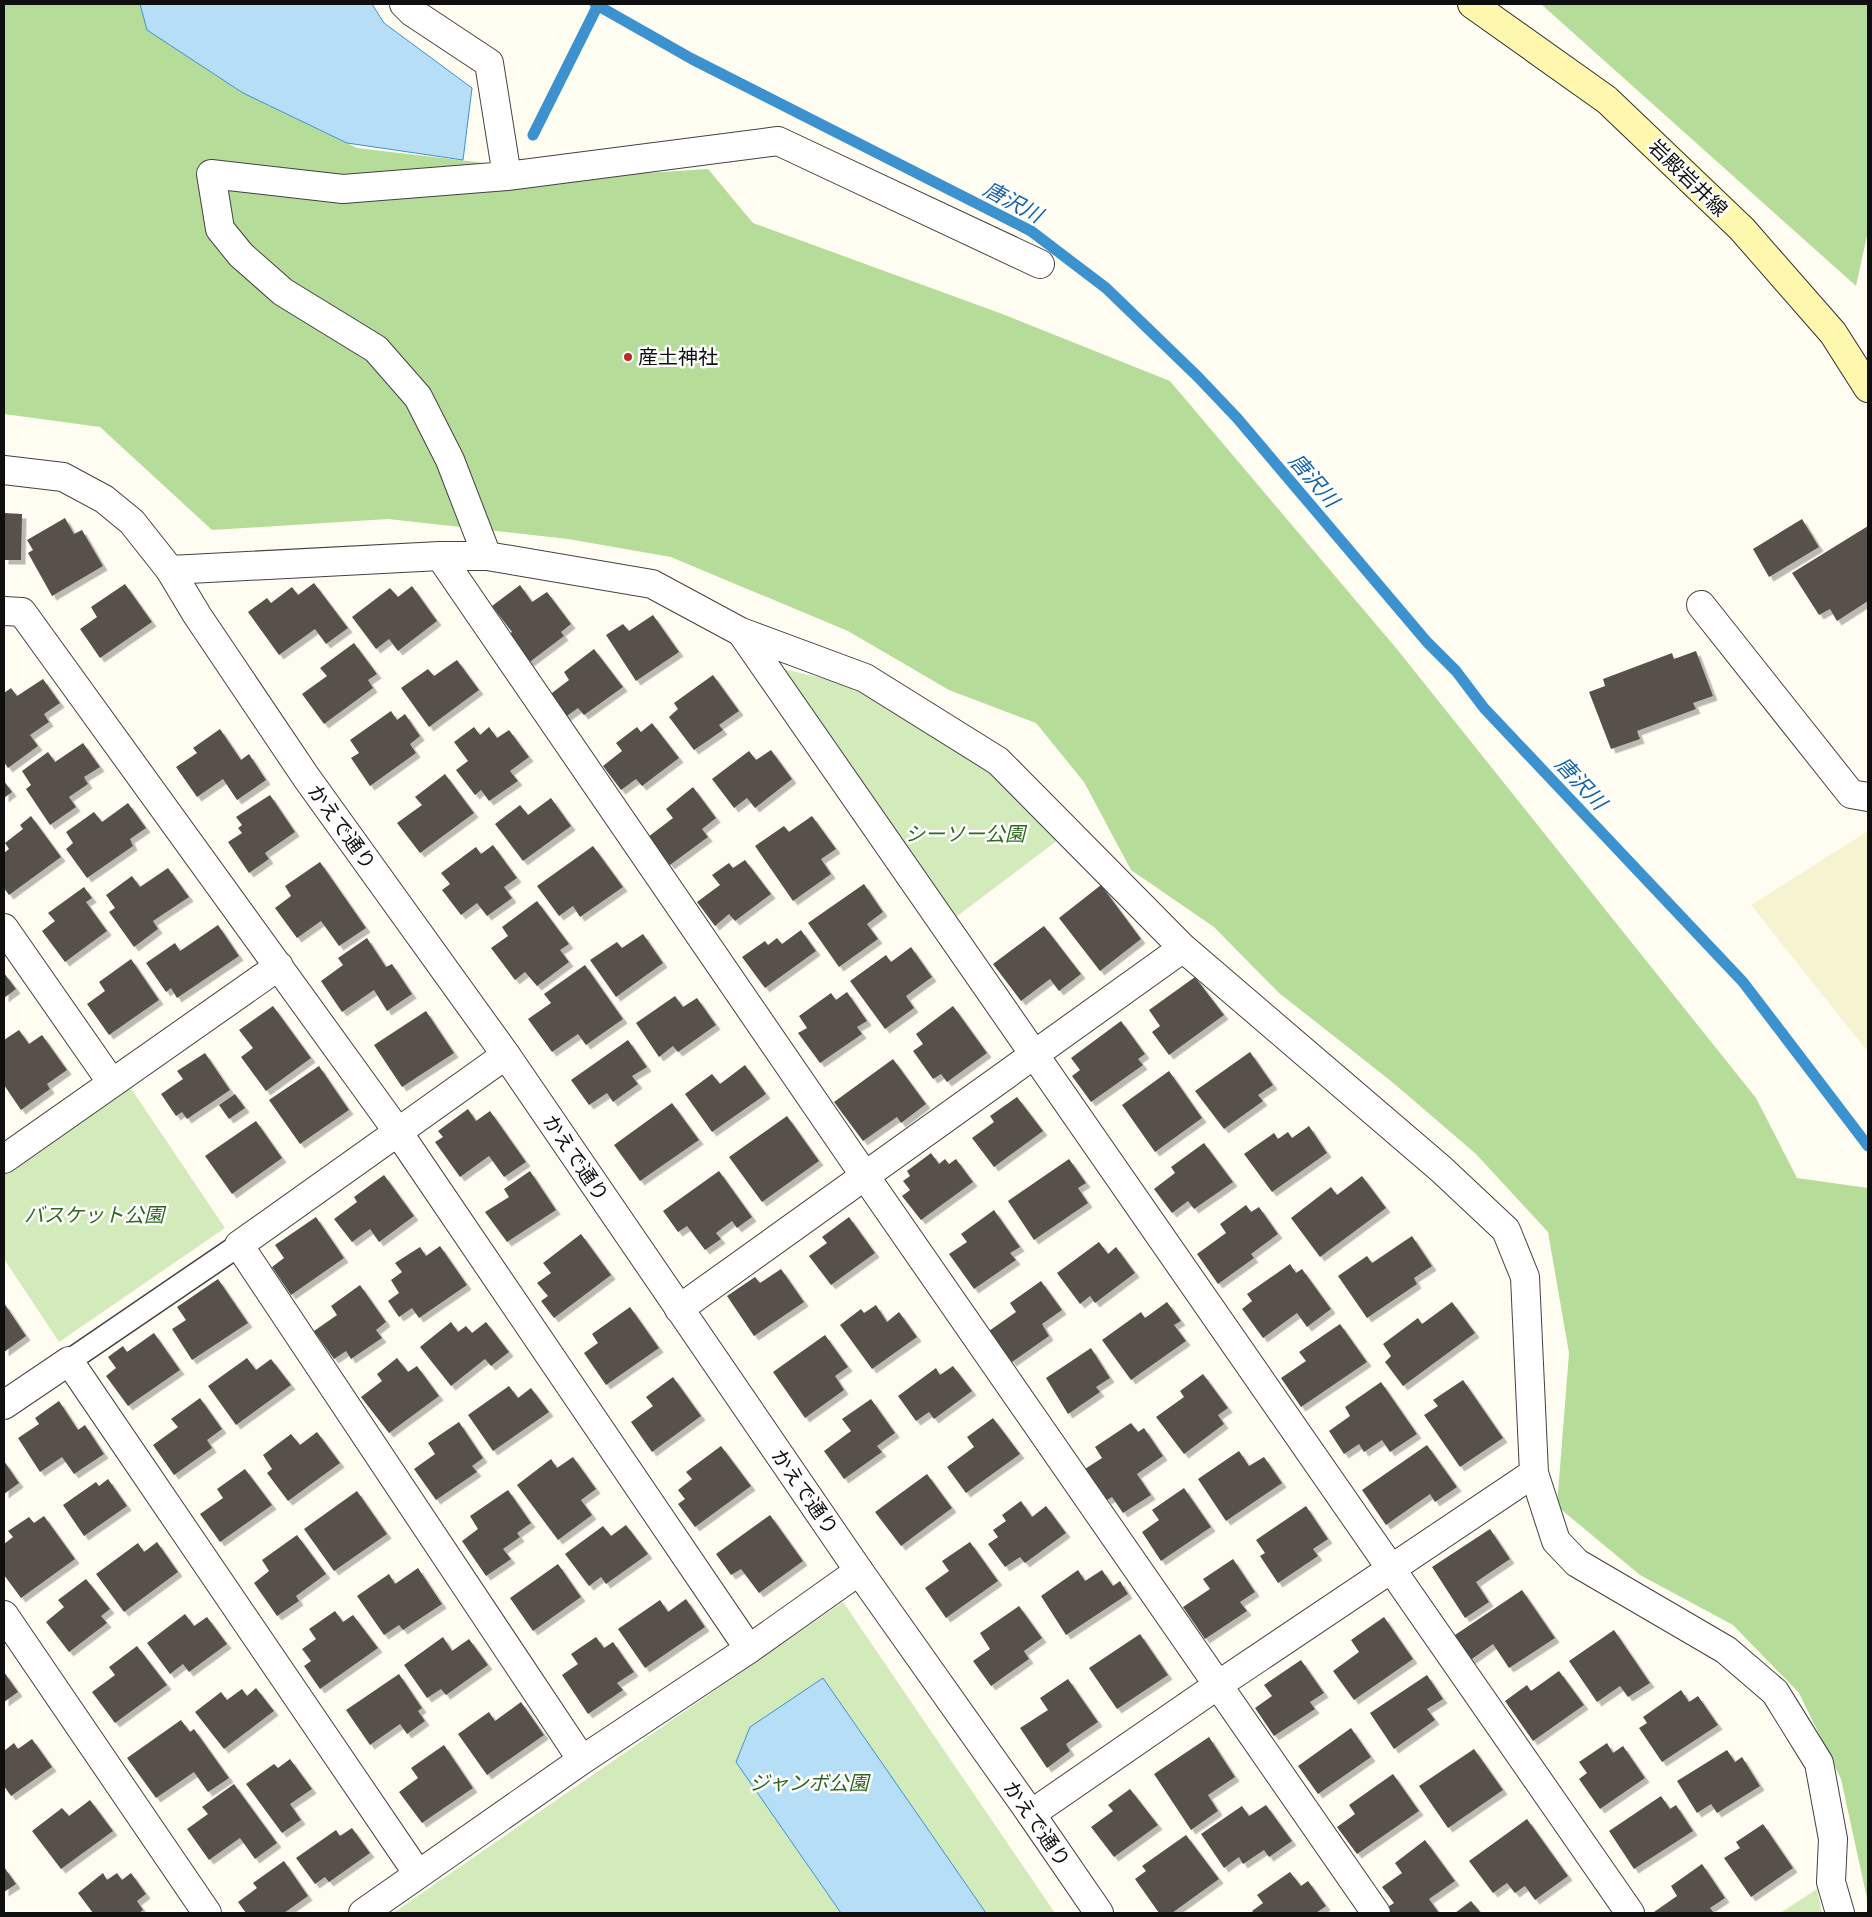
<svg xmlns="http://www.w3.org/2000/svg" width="1872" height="1917" font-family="'Zilla Slab','Noto Sans JP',serif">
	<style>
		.farmland { fill: #f6f3d1 }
		.green { fill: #d3ebba }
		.forest { fill: #b6dc99 }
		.water { fill: #b6def7; stroke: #3c92cf }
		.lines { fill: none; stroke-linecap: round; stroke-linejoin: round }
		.stream { stroke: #3c92cf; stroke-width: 11 }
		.building { fill: #58514b; filter: url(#shadow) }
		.pedestrian-casing { stroke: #424242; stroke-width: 25 }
		.minor-casing { stroke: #424242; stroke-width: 30 }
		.tertiary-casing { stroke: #424242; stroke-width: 30 }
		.secondary-casing { stroke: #313131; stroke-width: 30 }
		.pedestrian { stroke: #fff; stroke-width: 22 }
		.minor { stroke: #fff; stroke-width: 28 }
		.tertiary { stroke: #fff; stroke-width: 28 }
		.secondary { stroke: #fff7ad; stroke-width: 28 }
		.poi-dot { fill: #c22529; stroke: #fff; stroke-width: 2 }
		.labels { text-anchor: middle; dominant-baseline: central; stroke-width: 5; stroke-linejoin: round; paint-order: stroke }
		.street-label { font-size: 20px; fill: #0f0f0f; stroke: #fff }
		.poi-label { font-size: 20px; fill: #0f0f0f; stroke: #fff; text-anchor: start }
		.park-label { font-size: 20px; font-style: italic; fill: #2c691e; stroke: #fff }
		.water-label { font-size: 21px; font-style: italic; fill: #1663a4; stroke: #fff }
	</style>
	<defs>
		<filter id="shadow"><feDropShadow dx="4.5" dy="4.5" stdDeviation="0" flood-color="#0004"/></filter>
	</defs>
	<rect width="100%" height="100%" fill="#fffdf2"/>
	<path class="farmland" d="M1868,831v221l-117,-147z"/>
	<path class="green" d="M779,668l81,19 128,85 70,68 -106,80z
		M130,1087l95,141 -166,114 -55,-83v-85z
		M843,1602l212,311h-662z
		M1817,1889l5,24h-42z"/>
	<path class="forest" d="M4,4h136l7,26 96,63 114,55 119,14 93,16 139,-9 45,54 252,92 165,66 226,267 360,450 41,80 71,10v715l-27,-124 -42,-86 -66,-68 -93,-50 -83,-69 12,-153 -21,-121 -72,-78 -85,-73 -112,-88 -65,-66 -83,-57 -47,-88 -48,-59 -87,-33 -101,-59 -177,-74 -103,-18 -180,-20 -176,11 -112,-103 -96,-13z
		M1541,4h327v227l-12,55z"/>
	<path class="water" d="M140,4h232l12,19 88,65 -9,72 -116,-17 -104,-50 -96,-63z
		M823,1678l163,235h-145l-105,-151 14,-35z"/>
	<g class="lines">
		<path class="stream" d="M595,4l97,55 339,172 75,57 92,89 39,41 190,224 29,29 28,37 259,274 125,164
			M533,135l65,-130"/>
	</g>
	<path class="building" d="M4,513l18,1 -1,46h-17z
		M65,518l9,16 8,-4 21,36 -51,30 -24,-43 5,-3 -6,-10z
		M1802,519l17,28 -50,30 -16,-28z
		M1868,526v75l-31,20 -7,-12 -11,6 -27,-42z
		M314,583l34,45 -22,16 -11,-15 -36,26 -31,-43 19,-14 4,5 21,-16 6,8z
		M125,584l27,38 -52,36 -20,-29 17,-12 -6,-10z
		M520,585l12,17 15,-10 24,32 -10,8 3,4 -37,28 -20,-28 5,-4 -20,-26z
		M412,586l25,35 -39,30 -9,-12 -13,10 -24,-32 38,-29 8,9z
		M653,615l26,37 -43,29 -30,-46 17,-11 6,7z
		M354,643l23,31 -9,6 5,8 -49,36 -22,-30 25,-18 -7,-8z
		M594,649l29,38 -39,28 -6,-7 -14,10 -16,-22 21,-16 -5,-8z
		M1696,651l17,45 -20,7 3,6 -59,22 3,8 -29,10 -22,-57 16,-6 -2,-7 69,-26 2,6z
		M457,660l22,30 -50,37 -28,-39 27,-19 6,7z
		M713,675l26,36 -20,14 4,5 -29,20 -25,-33 9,-8 -4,-6z
		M43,679l17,24 -16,11 5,8 -19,13 8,11 -30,22 -4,-6v-69l7,-5 6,8z
		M391,711l6,9 8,-6 15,22 -10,8 6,9 -46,33 -19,-28 8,-5 -9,-13z
		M652,723l27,35 -37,28 -6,-7 -15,11 -18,-24 19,-15 -6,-8 21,-16 4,5z
		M474,727l6,8 9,-8 8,11 12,-8 20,27 -19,14 8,10 -29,20 -8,-11 -6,5 -19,-25 12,-9 -14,-19z
		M220,729l21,31 8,-6 17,26 -29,20 -14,-21 -26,18 -21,-30 21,-14 -4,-5z
		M83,743l17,24 -16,10 4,7 -19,13 7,10 -26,18 -24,-36 5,-4 -9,-14 26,-19 7,10z
		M771,750l21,29 -37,29 -8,-10 -13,10 -22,-29 37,-28 7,9z
		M445,774l29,39 -54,40 -23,-30 25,-18 -7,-8z
		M4,781l8,11 -8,6z
		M693,787l23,31 -14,11 6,8 -38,28 -22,-28 25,-19 -7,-9z
		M270,795l25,37 -30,21 4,6 -20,14 -21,-31 14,-9 -4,-5 4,-3 -6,-8z
		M551,798l20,28 -48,35 -28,-37 25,-19 8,10z
		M128,803l18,25 -16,11 3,7 -46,32 -21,-29 7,-6 -7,-11 28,-20 8,10z
		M31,816l30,41 -52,38 -5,-7v-35l5,-4 -4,-6 18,-14 -3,-4z
		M812,816l24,33 -15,10 10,15 -38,27 -38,-55 29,-20 5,6z
		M493,845l24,33 -13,9 8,11 -25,18 -10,-13 -16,12 -19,-25 8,-6 -9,-11 35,-26 5,7z
		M593,846l30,41 -43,30 -7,-11 -14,10 -22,-30z
		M745,860l26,34 -36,27 -6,-7 -14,12 -18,-24 23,-17 -8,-10 17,-12 4,5z
		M320,862l46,66 -27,18 -18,-25 -24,17 -22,-30 16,-12 -6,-10z
		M168,868l21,29 -36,24 5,8 -24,18 -25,-35 6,-4 -9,-13 26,-19 8,11z
		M864,884l19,28 -16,12 11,15 -39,28 -31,-44z
		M1101,885l40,54 -41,32 -41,-53z
		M84,887l8,11 -6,4 21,29 -42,31 -23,-31 13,-10 -7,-8z
		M537,901l32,43 -9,6 9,12 -32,24 -12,-14 -10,8 -24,-32 17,-12 -6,-9z
		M218,925l21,31 -62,42 -6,-10 -5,4 -20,-29 29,-20 5,8z
		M1044,926l37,48 -22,17 -9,-12 -29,22 -28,-37z
		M801,930l15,21 -51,37 -23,-31 23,-16 3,4 9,-7 5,6z
		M643,934l20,29 -47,34 -26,-37 27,-18 5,6z
		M367,938l19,29 6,-3 20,30 -25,17 -13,-21 -32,22 -21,-31 22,-16 -5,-7z
		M911,947l21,30 -26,19 8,12 -29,21 -35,-48 36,-26 5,7z
		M131,959l28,41 -50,35 -22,-31 18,-13 -6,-9z
		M585,965l38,54 -37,26 -8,-11 -26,18 -24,-33 23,-16 -7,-9z
		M4,973l12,16 -12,9z
		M1195,977l29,38 -55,40 -17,-23 8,-6 -11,-16z
		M847,992l20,29 -10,6 5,7 -42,29 -22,-30 9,-5 -8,-12 32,-23 5,7z
		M675,996l8,11 14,-9 19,27 -38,27 -5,-6 -14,11 -23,-34z
		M273,1006l38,52 -45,33 -25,-34 12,-9 -14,-18z
		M953,1006l34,47 -40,29 -6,-8 -8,5 -20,-28 10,-7 -7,-10z
		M426,1011l28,42 -52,34 -28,-42z
		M1121,1021l24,33 -7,5 5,6 -52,37 -19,-26 8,-6 -9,-12z
		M19,1030l10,14 13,-9 25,35 -20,14 3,5 -29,21 -17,-25v-45z
		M628,1040l19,27 -15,9 6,8 -25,18 -6,-9 -18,12 -18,-25z
		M1250,1052l23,33 -15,10 5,6 -39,28 -29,-38z
		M205,1053l25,37 -43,29 -5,-7 -6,4 -15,-22 22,-15 -6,-8z
		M893,1059l33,45 -25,19 -4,-6 -34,24 -29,-39z
		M745,1065l21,29 -54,38 -27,-38 27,-20 8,10z
		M319,1066l30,44 -49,34 -31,-44z
		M1169,1071l33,47 -47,34 -33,-47z
		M235,1094l10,14 -16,11 -10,-14z
		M1017,1097l26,34 -49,36 -22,-29 22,-16 -4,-6z
		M672,1103l27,37 -59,41 -26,-36z
		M468,1109l8,12 14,-10 36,51 -22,15 -15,-21 -29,21 -25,-35 8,-5 -5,-6z
		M787,1116l32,45 -57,41 -33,-45z
		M256,1121l26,37 -50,36 -27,-38z
		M1309,1126l18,27 -55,39 -28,-38 30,-21 4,6 10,-7 4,6z
		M1204,1143l29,39 -39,27 -6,-8 -16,12 -18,-24 21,-16 -4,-6z
		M931,1153l8,11 6,-5 4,5 7,-5 17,23 -52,38 -19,-24 8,-6 -7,-9 7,-5 -3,-5z
		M1069,1159l17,24 -8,5 10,15 -54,37 -26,-39z
		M530,1171l26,39 -49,32 -22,-30 24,-15 -5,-8z
		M719,1171l33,46 -15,11 -5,-7 -16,12 5,6 -16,11 -18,-24 -9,6 -15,-21z
		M384,1175l30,41 -35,26 -9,-13 -18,13 -18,-23 23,-17 -3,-5z
		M1362,1176l24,32 -66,49 -29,-39 40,-31 6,8z
		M1246,1205l5,7 8,-5 19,27 -27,20 3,4 -36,26 -21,-30 29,-21 -6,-9z
		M994,1210l26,37 -10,6 6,7 -42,29 -25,-35 18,-12 -6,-8z
		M316,1217l28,41 -53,37 -19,-28 12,-9 -9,-13z
		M849,1217l26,36 -44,32 -22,-29 18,-13 -5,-6z
		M581,1234l30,41 -57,43 -13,-17 7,-5 -11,-13 14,-10 -8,-10z
		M1412,1236l20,30 -18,12 3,6 -50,34 -29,-42 29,-20 5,7z
		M1099,1242l9,12 8,-7 19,26 -40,30 -5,-7 -10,8 -23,-31z
		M440,1246l27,39 -48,33 -7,-10 -13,9 -11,-16 11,-8 -8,-13 11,-8 -7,-9 25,-16 6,9z
		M1290,1264l6,9 6,-4 29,40 -24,18 -10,-14 -34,25 -21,-29 10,-8 -5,-7z
		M781,1269l23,33 -50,34 -27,-40 28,-19 5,6z
		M218,1279l30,44 -56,37 -20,-31 14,-9 -9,-13z
		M1041,1281l21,29 -20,14 7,12 -37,26 -23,-31 27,-19 -6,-9z
		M360,1285l26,37 -10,8 6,8 -31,21 -5,-8 -12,8 -20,-28 23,-16 -6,-9z
		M1167,1302l14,19 -7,4 12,16 -55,39 -29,-40 39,-28 4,6z
		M1452,1302l23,31 -72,53 -18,-24 6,-6 -8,-12 35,-26 4,6z
		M4,1303l22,33 -22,16z
		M876,1305l11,17 12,-10 18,25 -45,32 -32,-44 21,-16 3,4z
		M630,1307l29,41 -53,37 -22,-32 14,-10 -6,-9z
		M451,1322l7,10 8,-6 6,7 14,-11 23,30 -18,14 -6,-7 -34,27 -31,-39z
		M1340,1324l27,38 -66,45 -20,-29 25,-17 -7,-9z
		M154,1333l26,37 -52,36 -22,-30 10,-8 -8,-11 15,-11 4,6z
		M825,1335l23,32 -13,9 9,14 -39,28 -32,-46z
		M1091,1348l19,30 -14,9 4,5 -32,22 -22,-36z
		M247,1358l9,12 15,-11 20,26 -55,40 -28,-39z
		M397,1358l11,14 9,-6 22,30 -50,37 -28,-36 21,-16 -5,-7z
		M953,1366l19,25 -38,28 -5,-7 -13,9 -18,-25 38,-28 4,7z
		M1203,1374l25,34 -10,7 6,9 -40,30 -28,-37 28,-20 -4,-6z
		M673,1377l28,39 -49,36 -21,-30 22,-16 -7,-9z
		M1463,1380l40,58 -43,29 -36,-52 14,-9 -5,-6z
		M1381,1382l36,52 -27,18 -8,-12 -18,12 -5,-8 -15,10 -15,-23 21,-15 -5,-9z
		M509,1386l9,12 13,-10 18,24 -56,39 -25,-36z
		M200,1398l22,31 -15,11 5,8 -38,27 -21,-30 25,-18 -7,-8z
		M871,1399l24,34 -18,13 5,6 -38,27 -20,-28 27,-20 -9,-12z
		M59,1401l19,29 7,-5 19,29 -30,20 -12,-17 -22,15 -22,-34 21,-14 -4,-6z
		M993,1418l27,36 -54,39 -19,-26 27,-20 -7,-10z
		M459,1422l24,36 -11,8 5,6 -41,28 -22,-31 21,-15 -7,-11z
		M1131,1423l7,9 6,-4 19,28 -26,18 14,21 -28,18 -11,-16 -5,3 -22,-31 17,-11 -7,-11z
		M317,1432l23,31 -52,38 -21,-28 5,-4 -9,-14 28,-21 9,11z
		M1427,1445l30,42 -22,15 -5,-8 -44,31 -24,-35z
		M721,1446l30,40 -56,41 -17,-23 7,-5 -7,-9 14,-11 -6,-7z
		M1239,1451l10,15 15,-9 18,26 -56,38 -28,-42z
		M573,1457l23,32 -15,11 11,15 -34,25 -41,-55 34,-26 6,9z
		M4,1461l15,22 -15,11z
		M245,1469l27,36 -52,37 -20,-28 23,-16 -6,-9z
		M927,1474l25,34 -51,38 -26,-34z
		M108,1479l19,27 -43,30 -21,-31 33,-23 3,4z
		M1184,1488l27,39 -50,34 -19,-29 17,-12 -7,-10z
		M508,1490l23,33 -14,10 3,4 -17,12 8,10 -25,17 -24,-35 16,-12 -8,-13z
		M357,1491l30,43 -53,37 -30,-42z
		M1021,1501l11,16 14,-11 20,27 -41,30 -5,-6 -15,10 -17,-23 10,-7 -5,-7 13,-9 -4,-6z
		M1306,1506l22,33 -15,10 5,7 -40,27 -18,-27 5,-3 -9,-13z
		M770,1515l33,46 -44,32 -18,-24 -10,6 -15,-21z
		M44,1516l31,43 -54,39 -17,-23v-31l9,-7 -5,-6 21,-14 5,6z
		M626,1525l22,29 -42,30 -5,-7 -12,9 -24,-32 38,-28 8,10z
		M1490,1529l20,30 -34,23 13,20 -24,16 -33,-51z
		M297,1535l29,39 -30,22 3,5 -22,15 -23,-33 15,-12 -7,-11z
		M157,1542l21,30 -54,40 -28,-38 42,-31 6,9z
		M970,1542l28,39 -52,37 -21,-30 24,-17 -7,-10z
		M1233,1559l22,33 -15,10 7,9 -42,28 -22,-32 27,-18 -7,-10z
		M558,1564l23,33 -48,34 -23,-33z
		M418,1568l24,36 -39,26 -4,-5 -15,10 -27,-39 32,-22 6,10z
		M1078,1570l7,11 17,-11 11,16 7,-5 8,13 -62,41 -25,-39z
		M86,1579l24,30 -9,7 6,7 -38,29 -23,-30 18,-15 -6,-7z
		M1522,1590l33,48 -46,30 -16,-24 -24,17 -17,-24z
		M686,1599l19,28 -60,41 -27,-39 42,-29 8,12z
		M1019,1606l23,32 -18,13 5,8 -38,27 -18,-25 17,-12 -10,-16z
		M335,1611l8,11 10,-7 25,33 -58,41 -16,-23 7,-5 -9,-12 14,-10 -7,-10z
		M185,1614l9,12 13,-9 20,27 -38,28 -6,-8 -13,10 -23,-31z
		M1384,1617l29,42 -59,41 -21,-29 26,-19 -8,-12z
		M1614,1630l36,53 -22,14 -8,-11 -23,16 -28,-41z
		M1140,1634l28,41 -51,34 -28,-41z
		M443,1637l9,14 17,-12 19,26 -42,30 -5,-6 -14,9 -23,-33z
		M596,1637l8,11 9,-6 21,30 -17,11 6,7 -35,24 -26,-39 16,-11 -7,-10z
		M137,1646l30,39 -52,38 -23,-31 23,-17 -6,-8z
		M1301,1660l23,33 -14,9 5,7 -41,27 -19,-28 17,-12 -8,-11z
		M1559,1671l25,34 -51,36 -28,-40 22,-16 4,6z
		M4,1672l14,20 -14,10z
		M399,1674l23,34 -4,3 7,10 -18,13 -7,-10 -30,21 -24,-35z
		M1427,1675l16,24 -16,10 8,11 -41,29 -24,-36z
		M1068,1679l30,43 -32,22 4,7 -23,17 -27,-40 28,-18 -8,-12z
		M256,1688l18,23 -50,38 -29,-37 26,-20 6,8 15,-11 5,7z
		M1681,1690l8,12 9,-6 20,29 -56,37 -23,-34 8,-5 -4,-6z
		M521,1702l23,33 -57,40 -29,-41 31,-22 6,9z
		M181,1720l9,12 4,-3 35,49 -21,14 -14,-20 -38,26 -29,-40z
		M1351,1728l20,29 -53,37 -20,-28z
		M1209,1737l26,40 -27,18 10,16 -27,19 -37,-56z
		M32,1739l20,28 -41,29 -7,-10v-35l10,-8 4,6z
		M1607,1743l6,10 10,-7 22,32 -45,31 -21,-30 8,-6 -8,-11z
		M444,1745l29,43 -51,35 -23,-31 19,-14 -7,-10z
		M1474,1749l29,41 -55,38 -29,-42z
		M1727,1750l8,12 7,-5 18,29 -43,27 -6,-9 -14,9 -20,-32z
		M290,1759l22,30 -22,15 11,16 -19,13 -36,-49 28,-20 4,4z
		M1393,1774l26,37 -62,43 -20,-27 18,-13 -6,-9z
		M234,1784l43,59 -22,16 -15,-21 -31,22 -22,-31 21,-15 -6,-7z
		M1130,1789l28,36 -44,32 -23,-30 22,-16 -5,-6z
		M1661,1796l9,13 6,-4 17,26 -59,38 -25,-38z
		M90,1800l23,31 -52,38 -29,-38 30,-23 7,8z
		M1266,1805l26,36 -23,16 -5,-7 -21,14 -4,-7 -15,11 -23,-34 41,-28 7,10z
		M1527,1819l41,57 -33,24 -10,-14 -10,7 -8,-10 -14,10 -24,-32z
		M1763,1824l30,44 -42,29 -27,-39 16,-10 -4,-6z
		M352,1828l18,25 -41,29 -4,-5 -10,7 -19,-26 40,-28 4,6z
		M1186,1835l33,44 -47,34h-13l-24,-34 11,-8 -4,-5z
		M1425,1840l30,41 -26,18 10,14h-49l-4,-5 8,-5 -12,-16 20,-14 -7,-10z
		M284,1861l24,35 -24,17h-38l-8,-11 19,-14 -4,-5z
		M1702,1864l23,34 -15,10 4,5h-60v-1l23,-16 -6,-10z
		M4,1867l12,17 -12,8z
		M1290,1872l11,14 7,-5 18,25 -10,7h-62l-2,-2 11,-8 -6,-8z
		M103,1873l4,7 10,-7 5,7 9,-7 15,21 -9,7 6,9 -4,3h-46l-15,-20z
		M1471,1901l10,12h-26z"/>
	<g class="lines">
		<g class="pedestrian-casing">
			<path id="pedestrian" d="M69,1361l170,-116"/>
		</g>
		<g class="minor-casing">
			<path id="minor" d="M404,4l8,8 77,51 18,113
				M440,556l425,620 511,737
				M487,556l-37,-96 -32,-63 -42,-48 -93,-57 -42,-37 -21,-26 -9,-55 132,15 164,-13 271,-35 262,123
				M170,570l270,-14h47l165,28 89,48 124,46 133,83 185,187 258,221 65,61 19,47 9,196 22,68 21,22 149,87 49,42 44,71 14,76 -2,43 9,31
				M1701,605l150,189 17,3
				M4,611l18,1 376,520 351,517
				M741,632l889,1281
				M4,928l108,155
				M506,1055l-267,190 343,515
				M4,1159l275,-193
				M679,1309l504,-361
				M4,1405l65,-44 349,513
				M4,1615l203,298
				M1031,1814l187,-129 316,-212
				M363,1913l219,-153 167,-111 110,-78"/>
		</g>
		<g class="tertiary-casing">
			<path id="tertiary" d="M4,470l59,7 41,22 28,23 38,48 27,45 109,162 200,278 353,516 172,243 68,99"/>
		</g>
		<g class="secondary-casing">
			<path id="secondary" d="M1472,4l135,96 135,129 91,104 35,55"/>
		</g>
		<use href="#pedestrian" class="pedestrian"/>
		<use href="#minor" class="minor"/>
		<use href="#tertiary" class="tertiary"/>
		<use href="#secondary" class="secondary"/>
	</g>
	<circle class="poi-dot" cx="628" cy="357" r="5"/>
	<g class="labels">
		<g class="street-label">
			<text transform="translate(1688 178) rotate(44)">岩殿岩井線</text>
			<text transform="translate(342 827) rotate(54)">かえで通り</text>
			<text transform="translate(576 1158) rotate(56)">かえで通り</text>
			<text transform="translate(805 1492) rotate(55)">かえで通り</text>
			<text transform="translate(1037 1824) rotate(55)">かえで通り</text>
		</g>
		<g class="poi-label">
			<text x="638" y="357">産土神社</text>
		</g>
		<g class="park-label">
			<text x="965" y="834">シーソー公園</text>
			<text x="94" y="1215">バスケット公園</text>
			<text x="809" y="1783">ジャンボ公園</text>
		</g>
		<g class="water-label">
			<text transform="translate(1013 202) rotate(28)">唐沢川</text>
			<text transform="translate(1314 480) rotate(49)">唐沢川</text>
			<text transform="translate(1581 783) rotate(47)">唐沢川</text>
		</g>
	</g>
	<rect width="1872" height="1917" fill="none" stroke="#0f0f0f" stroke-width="10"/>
</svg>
